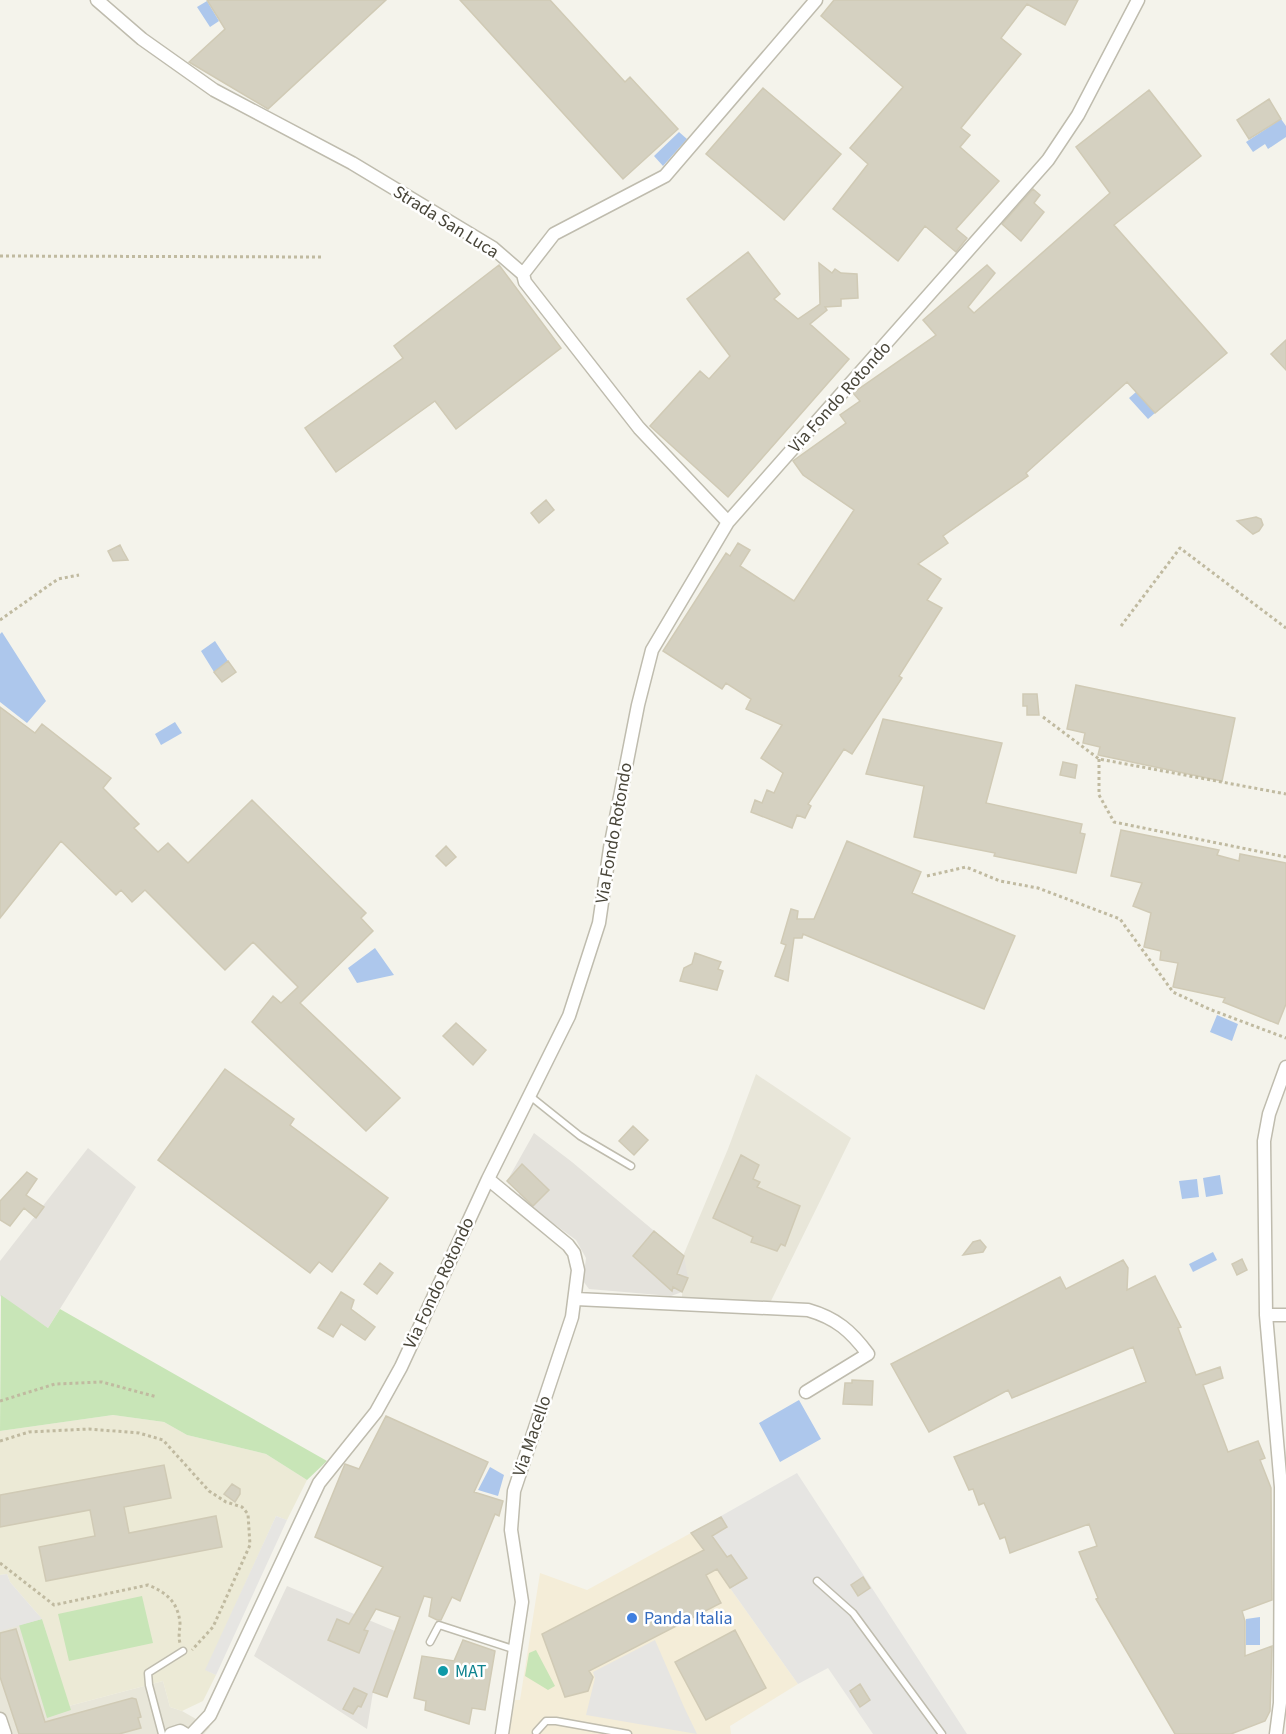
<svg xmlns="http://www.w3.org/2000/svg" width="1286" height="1734" font-family="'Source Sans 3',sans-serif">
	<style>
		.residential { fill: #e8e6d9 }
		.commercial { fill: #f4edd8 }
		.industrial { fill: #e4e2dc }
		.education { fill: #ecead6 }
		.green { fill: #c8e5b7 }
		.parking { fill: #e6e5e2 }
		.water { fill: #adc7ec }
		.building { fill: #d5d1c1; stroke: #d0cab5; stroke-width: 1.5 }
		.lines { fill: none; stroke-linecap: round; stroke-linejoin: round }
		.service-casing { stroke: #bfbcae; stroke-width: 9 }
		.minor-casing { stroke: #bfbcae; stroke-width: 15 }
		.path { stroke: #c0baa0; stroke-width: 3; stroke-dasharray: 3 3; stroke-linecap: butt }
		.service { stroke: #fff; stroke-width: 6 }
		.minor { stroke: #fff; stroke-width: 12 }
		.shop-dot { fill: #3f7fe0; stroke: #fff; stroke-width: 2 }
		.culture-dot { fill: #0f9aa8; stroke: #fff; stroke-width: 2 }
		.labels { text-anchor: middle; dominant-baseline: central; stroke-width: 5; stroke-linejoin: round; paint-order: stroke }
		.street-label { font-size: 18px; fill: #484539; stroke: #fff }
		.shop-label { font-size: 18px; fill: #366cbe; stroke: #fff; text-anchor: start }
		.culture-label { font-size: 18px; fill: #0d838f; stroke: #fff; text-anchor: start }
	</style>
	<rect width="100%" height="100%" fill="#f4f3eb"/>
	<path class="residential" d="M756,1074l95,64 -82,167 -87,-8 1,-41 45,-107z
		M0,1575l42,44 27,87 94,-25 7,26 12,4 28,16 -6,7h-204z"/>
	<path class="commercial" d="M691,1533l107,151 -68,42 1,8h-222l6,-34h5l20,-127 47,17z"/>
	<path class="industrial" d="M534,1133l38,29 112,94 4,22 -6,14 -11,4 -82,-7 -6,-8 3,-23 -10,-18 -45,-33 -13,-11 2,-4 -13,-11z
		M88,1148l48,39 -88,141 -48,-32v-35z
		M287,1586l108,45 -22,61 -6,37 -113,-73z"/>
	<path class="education" d="M113,1415l51,7 23,13 79,19 41,26 -20,40 -11,-4 -70,154 10,5 -13,26 -21,10 -12,-4 -7,-26 -94,25 -27,-87 -32,-37 -3,-8 -7,1v-144z"/>
	<path class="green" d="M1,1295l47,33 12,-19 267,152 -20,19 -41,-26 -79,-19 -23,-13 -51,-7 -113,16z
		M142,1596l11,47 -84,18 -11,-47z
		M42,1619l29,91 -24,8 -28,-93z
		M536,1650l19,36 -7,4 -23,-14 4,-23z"/>
	<path class="parking" d="M797,1473l170,261h-94l-45,-66 -30,16 -107,-151z
		M276,1516l11,4 -71,155 -11,-5z
		M7,1574l3,8 32,37 -42,12v-56z
		M655,1640l29,67 13,27 -111,-19 9,-37 -2,-6z"/>
	<path class="water" d="M207,1l12,20 -9,6 -13,-20z
		M1281,119l5,7v11l-18,12 -3,-5 -12,8 -7,-10z
		M679,132l8,7 -24,27 -9,-10z
		M1136,392l19,21 -7,6 -19,-21z
		M2,632l44,69 -19,22 -27,-21v-68z
		M215,641l13,20 -14,11 -13,-21z
		M175,722l7,11 -21,12 -6,-11z
		M375,948l19,27 -37,8 -9,-15z
		M1217,1015l21,9 -6,17 -22,-9z
		M1220,1175l3,19 -17,3 -3,-19z
		M1197,1179l2,18 -17,2 -3,-18z
		M1213,1252l4,8 -24,12 -4,-8z
		M799,1400l22,39 -41,23 -21,-39z
		M490,1467l14,8 -6,21 -20,-6z
		M1260,1617v28h-14v-26z"/>
	<path class="building" d="M207,0h179l-118,109 -79,-47 36,-33z
		M460,0h90l75,82 5,-5 48,52 -55,50z
		M834,0h244l-13,25 -38,-21 -26,34 20,16 -60,74 9,7 -10,12 39,34 -43,48 11,9 -11,14 -31,-26 -27,35 -65,-52 35,-45 -18,-16 53,-61 -82,-71z
		M763,88l78,66 -57,66 -78,-66z
		M1149,90l52,66 -87,69 113,128 -72,60 -28,-31 -101,91 2,3 -85,60 5,7 -30,21 23,15 -14,21 15,8 -43,68 3,2 -50,76 -8,-5 -36,55 3,2 -6,12 -8,-3 -5,13 -41,-16 4,-12 7,3 5,-13 7,3 9,-20 -22,-15 21,-33 -36,-16 5,-10 -25,-16 -4,6 -59,-38 63,-98 4,3 8,-13 12,7 -10,16 54,35 60,-91 -51,-35 -10,-14 53,-38 -6,-8 20,-14 -7,-8 83,-58 -13,-15 64,-55 8,8 -27,34 6,6 136,-120 -34,-46z
		M1269,99l12,20 -32,20 -12,-19z
		M1033,189l7,6 -6,8 10,9 -23,29 -19,-17z
		M748,252l32,42 -6,5 24,20 22,-15 -1,-41 13,10 3,-4 6,4 16,1 1,24 -17,1v7l-16,1 2,3 -17,14 39,35 -121,138 -78,-71 50,-55 9,8 21,-23 -43,-57z
		M499,265l62,83 -105,81 -21,-28 -99,71 -31,-44 98,-70 -9,-12z
		M1286,340v30l-15,-16z
		M546,500l8,10 -15,13 -8,-10z
		M1256,517l5,2 2,6 -4,6 -6,3 -16,-13z
		M120,545l3,6 5,9 -15,1 -5,-10z
		M228,661l8,11 -14,10 -8,-10z
		M1076,685l159,33 -13,63 -124,-26 2,-8 -17,-4 2,-10 -18,-4z
		M1023,694h14l2,21h-12v-9h-4z
		M0,707l35,26 7,-9 69,54 -8,10 36,36 -5,4 24,24 10,-9 20,20 64,-63 114,113 -5,5 12,13 -73,72 100,95 -34,33 -114,-109 21,-26 8,7 17,-16 -45,-45 -28,28 -80,-80 -13,12 -11,-12 -5,5 -55,-54 -61,77z
		M883,719l119,24 -16,60 96,21 -2,9 5,1 -9,39 -82,-17 1,-3 -81,-16 10,-51 -58,-12z
		M1063,762l14,3 -2,13 -15,-3z
		M1121,830l98,20 -2,5 22,6 1,-7 46,9v141l-8,20 -55,-22 2,-4 -52,-11 5,-24 -18,-3 1,-9 -17,-4 7,-34 -18,-7 9,-23 -31,-7z
		M847,841l74,31 -9,21 103,43 -31,73 -181,-75 -1,4h-8l-6,43 -13,-5 11,-31 -5,-2 10,-34 7,2 -1,8h17z
		M446,846l10,11 -10,9 -10,-10z
		M695,953l26,9 -3,7 5,2 -6,19 -37,-9 4,-13 8,-4z
		M456,1023l30,27 -13,15 -30,-29z
		M225,1069l69,50 -4,6 98,73 -56,74 -13,-10 -9,11 -152,-113z
		M633,1126l15,14 -14,15 -15,-14z
		M741,1155l18,10 -6,14 7,3 -3,5 43,19 -15,40 -4,-2 -4,7 -26,-9 2,-5 -40,-19z
		M522,1164l27,26 -16,16 -26,-25z
		M27,1172l10,7 -11,16 18,12 -8,11 -12,-10 -14,18 -10,-6v-19z
		M654,1231l30,25 -7,18 11,4 -6,14 -9,-5 -1,4 -39,-35z
		M980,1240l6,7 -3,5 -20,3 10,-13z
		M1242,1259l5,11 -10,5 -5,-11z
		M1123,1260l5,8 -1,22 28,-14 26,51 -3,1 18,47 24,-8 3,11 -20,7 25,67 30,-11 7,17 -5,2 11,28 1,112 -30,11 3,10v35l27,-10 -2,65 -5,10 -34,13h-56l-79,-135 2,-1 -19,-46 18,-6 -8,-22 -79,29 -5,-16 -5,2 -16,-36 -5,2 -6,-16 -4,1 -15,-33 192,-75 -13,-35 -121,51 -4,-8 -79,42 -38,-68 169,-87 6,12z
		M380,1263l13,10 -16,21 -13,-10z
		M341,1292l13,8 -3,9 24,18 -10,13 -24,-16 -8,13 -15,-9z
		M852,1380l21,1 -1,24 -29,-1 2,-21h7z
		M386,1416l102,46 -14,30 29,9 -4,15 -4,-2 -35,87 -8,-4 -11,23h-4l-8,-4 3,-18 -8,-2 -37,101 -14,-5 27,-75 -24,-8 -12,21 4,1 -9,22 -31,-13 9,-21 12,5 34,-57 -68,-30 30,-73 14,5z
		M164,1465l7,33 -47,9 5,26 87,-17 6,31 -176,34 -7,-34 56,-11 -5,-26 -90,17v-32z
		M232,1484l8,5v5l-5,8 -11,-8z
		M721,1517l6,10 -15,9 15,21 4,-2 16,23 -17,10 -13,-19 -11,6 15,28 -132,68 4,6 -5,14 -23,6 -23,-63 162,-84 -13,-17z
		M863,1577l7,11 -12,8 -7,-11z
		M16,1629l29,93 87,-24 4,1 5,18 -3,1 3,10 -22,6h-100l-19,-57v-44z
		M735,1630l31,58 -60,32 -31,-58z
		M463,1640l32,11 -10,59 -13,-2 -3,16 -44,-14 1,-9 -12,-3 8,-42 32,5z
		M860,1684l10,16 -10,7 -10,-16z
		M354,1688l13,6 -6,13 -3,-1 -5,8 -10,-5z"/>
	<g class="lines">
		<g class="service-casing">
			<path id="service" d="M530,1096l50,40 51,30
				M817,1581l36,32 89,121
				M430,1642l9,-17 77,25
				M536,1732l10,-11h10l72,13
				M162,1734l-13,-49 -1,-12 35,-22"/>
		</g>
		<g class="minor-casing">
			<path id="minor" d="M97,0l45,39 72,51 138,73 141,85 30,26 2,8 114,146 89,94
				M523,274l31,-40 111,-58 151,-176
				M488,1179l80,66 6,8 4,17 -6,47 -58,174 -3,39 11,72 -20,132
				M576,1299l232,11c28,8 43,21 60,44l-62,38
				M1266,1315h20
				M0,1719l5,15
				M171,1734l9,-3 5,3
				M192,1734l18,-19 109,-232 57,-71 25,-45 87,-188 81,-163 30,-93 11,-75 28,-143 14,-55 76,-128 320,-362 30,-45 60,-115
				M1276,1734l4,-31 1,-216 -15,-172 -2,-174 5,-27 17,-47"/>
		</g>
		<path class="path" d="M0,256l321,1
			M0,620l58,-41 21,-4
			M1121,626l59,-78 106,80
			M1043,717l56,42 187,35
			M1099,759v36l15,27 172,35
			M927,876l39,-9 34,14 38,7 82,31 53,73 36,17 77,29
			M0,1401l55,-17 47,-2 55,15
			M0,1441l29,-9 60,-3 50,4 24,7 46,51 17,11 16,5 6,7 2,31 -37,82 -21,23
			M0,1563l54,42 94,-20c18,7 30,17 32,38 0,7 -2,13 0,20"/>
		<use href="#service" class="service"/>
		<use href="#minor" class="minor"/>
	</g>
	<circle class="shop-dot" cx="632" cy="1618" r="6"/>
	<circle class="culture-dot" cx="443" cy="1671" r="6"/>
	<g class="labels">
		<g class="street-label">
			<text transform="translate(446 222) rotate(32)">Strada San Luca</text>
			<text transform="translate(840 397) rotate(-48)">Via Fondo Rotondo</text>
			<text transform="translate(614 833) rotate(-80)">Via Fondo Rotondo</text>
			<text transform="translate(439 1283) rotate(-65)">Via Fondo Rotondo</text>
			<text transform="translate(532 1436) rotate(-71)">Via Macello</text>
		</g>
		<g class="shop-label">
			<text x="644" y="1618">Panda Italia</text>
		</g>
		<g class="culture-label">
			<text x="455" y="1671">MAT</text>
		</g>
	</g>
</svg>
